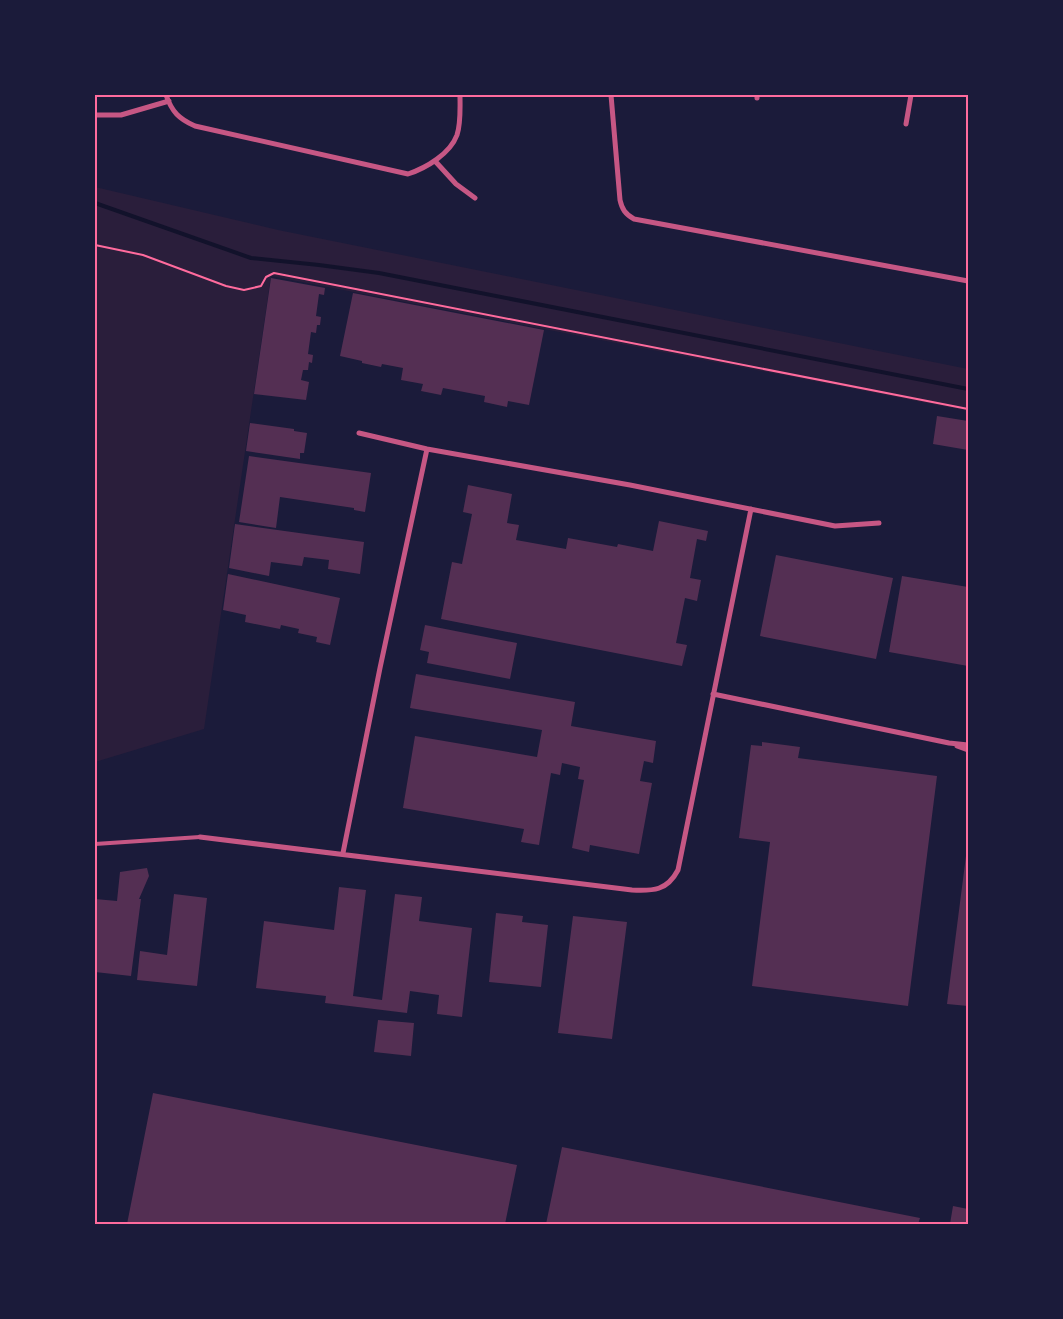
<svg xmlns="http://www.w3.org/2000/svg" width="1063" height="1319" font-family="Rubik,sans-serif">
	<style>
		.green { fill: #2a1e3b }
		.lines { fill: none; stroke-linecap: round; stroke-linejoin: round }
		.stream { stroke: #12122b; stroke-width: 4 }
		.building { fill: #542f53 }
		.path { stroke: #ff6b9d; stroke-width: 2 }
		.service { stroke: #c65784; stroke-width: 4 }
		.minor { stroke: #c65784; stroke-width: 5 }
		.neatline { fill: none; stroke: #ff6b9d; stroke-width: 2 }
	</style>
	<rect width="100%" height="100%" fill="#1b1b3a"/>
	<path class="green" d="M95,187l183,43 690,139v42l-697,-135 -67,453 -109,33z"/>
	<g class="lines">
		<path class="stream" d="M95,203l156,55 68,7 60,8 589,116"/>
	</g>
	<path class="building" d="M271,278l54,10 -1,7 -5,-1 -3,22 5,1 -1,8h-3l-1,8 -5,-1 -3,22 5,1 -1,8 -3,-1 -1,8h-5l-2,10 8,2 -3,18 -52,-6z
		M353,293l191,37 -15,75 -21,-4 -1,6 -23,-5 1,-6 -42,-8 -2,7 -20,-4 2,-7 -22,-4 2,-12 -21,-4 -1,3 -19,-4v-2l-22,-5z
		M937,416l31,5v29l-35,-6z
		M250,423l44,6v2l13,2 -3,20h-4v6l-54,-8z
		M249,456l122,17 -6,39 -11,-2v-2l-74,-11 -4,31 -37,-6z
		M468,485l44,9 -5,29 12,2 -3,15 50,9 2,-11 49,9 1,-3 35,7 6,-30 49,10 -2,10 -9,-2 -7,39 11,2 -4,21 -12,-3 -9,45 11,2 -5,21 -241,-47 11,-57 10,2 10,-50 -9,-2z
		M235,524l129,18 -4,32 -32,-5 1,-9 -25,-3 -2,9 -31,-4 -2,14 -40,-8z
		M776,555l117,23 -17,81 -116,-23z
		M228,574l112,24 -10,47 -14,-3 1,-5 -19,-4 1,-4 -18,-4 -1,4 -35,-7 1,-7 -23,-5z
		M902,576l66,11v79l-79,-14z
		M425,625l92,18 -7,36 -83,-16 2,-11 -9,-2z
		M416,674l159,28 -4,24 85,15 -3,22 -9,-2 -4,20 12,2 -13,71 -49,-9 -1,7 -17,-4 12,-68 -6,-1 2,-12 -18,-4 -2,12 -9,-2 -12,72 -18,-3 3,-13 -121,-21 12,-72 122,21 5,-27 -132,-22z
		M762,742l38,5 -2,11 139,18 -29,230 -156,-20 18,-144 -31,-4 12,-93 11,1z
		M967,848h1v158l-21,-2z
		M147,868l2,8 -10,23h2l-10,77 -36,-4v-73l22,2 3,-29z
		M339,887l27,3 -13,106 29,4 13,-106 27,3 -3,24 53,7 -10,89 -25,-3 2,-19 -29,-4 -3,22 -82,-10 1,-7 -70,-8 8,-67 70,9z
		M174,894l33,4 -10,88 -60,-6 3,-29 27,4z
		M496,913l27,3 -1,6 26,3 -7,62 -52,-5z
		M573,916l54,6 -15,117 -54,-6z
		M378,1020l36,3 -3,33 -37,-4z
		M153,1093l364,72 -12,59h-378z
		M562,1147l358,71 -2,6h-372z
		M953,1206l15,3v15h-18z"/>
	<g class="lines">
		<path class="path" d="M95,245l48,10 83,31 18,4 17,-4 5,-9 8,-4 694,136"/>
		<path class="service" d="M95,844l105,-7"/>
		<path class="minor" d="M166,95c6,17 13,24 29,31l213,48c18,-6 42,-20 49,-39 4,-12 3,-27 3,-40
			M611,95l9,105c2,9 5,14 14,19l334,62
			M757,95v3
			M95,115h26l48,-14
			M906,124l5,-29
			M435,161l21,23 19,14
			M359,433l68,16 203,36 205,41 44,-3
			M713,694l236,49 19,2
			M957,746l11,4
			M200,837l432,53c21,1 35,1 46,-20l73,-361
			M343,853l37,-185 47,-219"/>
	</g>
	<rect width="1063" height="1319" fill="none" stroke="#1b1b3a" stroke-width="192"/>
	<rect x="96" y="96" width="871" height="1127" class="neatline"/>
</svg>
